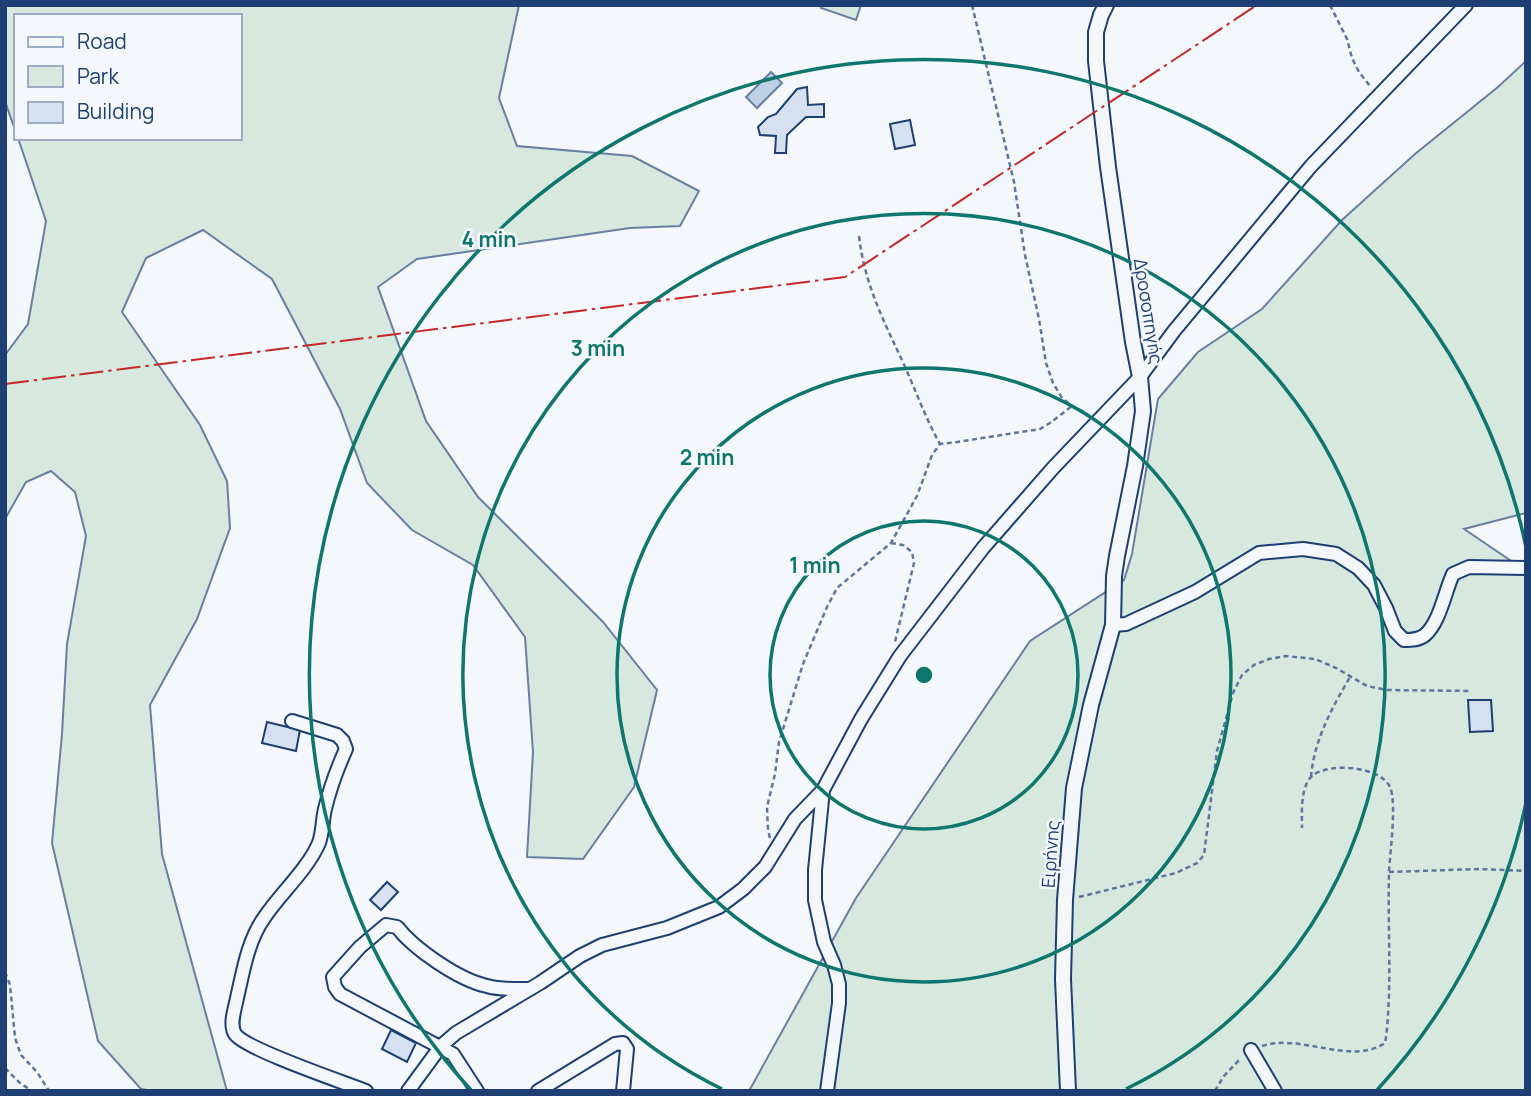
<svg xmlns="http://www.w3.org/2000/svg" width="1531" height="1096" font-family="Manrope,sans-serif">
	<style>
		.green { fill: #d7e8df; stroke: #687fa3; stroke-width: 2 }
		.water { fill: #bed0e5; stroke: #687fa3; stroke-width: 2 }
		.building { fill: #d5e0f0; stroke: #1d3f73; stroke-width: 2 }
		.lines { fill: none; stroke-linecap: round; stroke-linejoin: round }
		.minor-casing { stroke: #1d3f73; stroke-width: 16 }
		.tertiary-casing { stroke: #1d3f73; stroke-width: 18 }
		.path { stroke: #5e769c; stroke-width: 2.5; stroke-dasharray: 5 3.5; stroke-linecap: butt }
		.minor { stroke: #f4f7fb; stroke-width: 12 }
		.tertiary { stroke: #f4f7fb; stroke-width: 14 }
		.power { stroke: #c62828; stroke-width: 2; stroke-dasharray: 24 5 3.5 5; stroke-linecap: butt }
		.ring { fill: none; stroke: #0f766e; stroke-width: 3.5 }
		.labels { text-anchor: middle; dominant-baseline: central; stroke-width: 5; stroke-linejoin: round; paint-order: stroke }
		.street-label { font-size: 18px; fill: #1d3f73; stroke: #f4f7fb }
		.centre { fill: #0f766e; stroke: #f4f7fb; stroke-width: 3.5 }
		.ring-label { font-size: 21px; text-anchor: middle; font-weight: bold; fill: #0f766e; stroke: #f4f7fb; stroke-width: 5; stroke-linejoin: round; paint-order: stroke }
	</style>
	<rect width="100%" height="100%" fill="#f4f7fb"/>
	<path class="green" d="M5,5h514l-20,93 18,48 115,10 67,35 -19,35 -50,2 -213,31 -39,28 48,134 52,76 125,125 54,68 -23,97 -51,72 -56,-2 6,-105 -8,-115 -52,-72 -61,-35 -45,-47 -27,-74 -68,-130 -69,-49 -57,28 -24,54 78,113 27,56 3,47 -33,91 -47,86 12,149 65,237h-74l-12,-2 -43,-48 -46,-198 10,-109 5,-90 19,-108 -11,-44 -24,-21 -25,11 -21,37v-164l23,-31 18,-103 -28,-83h222v-122h-224v117l-11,-32z
		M822,5h39l-5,15 -35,-12z
		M1526,61v452l-62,16 62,42v520h-777l107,-193 174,-257 94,-61 8,-26 26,-155 40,-47 64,-43 80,-89 73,-66 83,-67z"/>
	<path class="water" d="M771,72l11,11 -25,25 -11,-11z"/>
	<path class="building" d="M807,87l1,18 16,-1v13h-18l-19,18 -1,18h-11l1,-17 -16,-1 -2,-8 10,-10 8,-3 21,-25z
		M910,120l5,25 -20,4 -5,-25z
		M1468,700h23l2,31 -23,1z
		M267,722l33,8 -4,21 -34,-8z
		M387,882l11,10 -17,18 -11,-10z
		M391,1030l25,13 -9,19 -25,-13z"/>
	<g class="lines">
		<g class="minor-casing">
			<path id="minor" d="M1113,625l13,-1 69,-32 64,-39 44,-4 33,5 22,14 16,17 12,23 9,23 9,9c7,0 15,0 21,-5 15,-13 20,-44 28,-61l16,-7 57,1
				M292,721l45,14 6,6 3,8c-9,20 -16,39 -21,60 -3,12 -2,26 -7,36 -12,26 -38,49 -54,73 -16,22 -21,54 -27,80 -2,11 -8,26 -2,36 10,15 108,48 131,57
				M823,790l-8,80v30l9,42 10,23 5,19v19l-12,88
				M1251,1050l24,41
				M408,1091l33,-45 15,-13 84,-50 40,-27 22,-11 65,-17 52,-21 24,-18 22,-22 30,-48 28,-29 38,-71 39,-63 83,-108 70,-80 87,-91 34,-46 137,-165 155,-161
				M477,1091l-24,-37 -113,-60 -5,-7 -2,-10 27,-30 26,-22 11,2c17,22 62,53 90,59 13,4 29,3 43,3
				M538,1091l77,-47 8,-1 4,6 -4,42"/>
		</g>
		<g class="tertiary-casing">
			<path id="tertiary" d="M1068,1091l-5,-112 2,-79 9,-112 17,-83 22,-80 1,-49 3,-20 18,-90 8,-55 -3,-34 -7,-35 -25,-175 -12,-106v-29l5,-17 5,-10"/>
		</g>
		<path class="path" d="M972,5l42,177 11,73 14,64 7,44 7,20 9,15 10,8 16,8
			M1330,5l17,34 5,19 7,14 11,14
			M859,236c6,51 26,87 47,133 11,25 20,50 34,75
			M891,543l12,2 9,7 2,11 -19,79
			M1311,777c3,-37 21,-69 39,-100
			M770,838l-2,-8 -1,-23 8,-33 4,-32 24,-78 24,-57 10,-19 54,-45 26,-47 15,-41 8,-11 17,-2 83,-13 10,-6 22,-17
			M1389,872l90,-3 47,2
			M1079,897l97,-24 21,-10 7,-8 13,-104 16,-58 9,-18 12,-10 15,-6 17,-3 29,3 21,9 31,18 20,4 84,1
			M5,972l5,13 5,53 6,17 16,17 12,19
			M1262,1046c38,-13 89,20 123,-3 3,-16 3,-32 4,-48 1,-41 -1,-82 0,-123 1,-20 8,-69 1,-85 -10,-21 -61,-25 -78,-11 -12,11 -10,37 -10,52
			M5,1068l15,15 12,8
			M1215,1091l8,-14 18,-19"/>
		<use href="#minor" class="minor"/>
		<use href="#tertiary" class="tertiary"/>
		<path class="power" d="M5,384l840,-107 412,-272"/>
	</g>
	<g class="ring">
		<circle cx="924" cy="675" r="154"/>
		<circle cx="924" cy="675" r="307"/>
		<path d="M722 1089A461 461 0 1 1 1126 1089"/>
		<path d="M1526 803A615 615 0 0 1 1377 1090M471 1090A615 615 0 1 1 1526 547"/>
	</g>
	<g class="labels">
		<g class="street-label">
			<text transform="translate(1149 311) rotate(81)">Δροσοπηγής</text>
			<text transform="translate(1050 854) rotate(-86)">Ειρήνης</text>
		</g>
	</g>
	<circle cx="924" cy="675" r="10" class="centre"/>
	<g class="ring-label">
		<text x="489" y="247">4 min</text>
		<text x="598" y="356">3 min</text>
		<text x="707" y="465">2 min</text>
		<text x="815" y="573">1 min</text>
	</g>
	<rect width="1531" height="1096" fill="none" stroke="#1d3f73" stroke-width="14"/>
	<rect x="14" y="14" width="228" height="126" fill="#f4f7fb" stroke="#9eadc5" stroke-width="2"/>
	<rect x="28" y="37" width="35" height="10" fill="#f4f7fb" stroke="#9eadc5" stroke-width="2"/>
	<text x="77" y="49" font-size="21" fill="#1d3f73">Road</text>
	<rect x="28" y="66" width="35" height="21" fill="#d7e8df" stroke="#9eadc5" stroke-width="2"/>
	<text x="77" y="84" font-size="21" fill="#1d3f73">Park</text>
	<rect x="28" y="102" width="35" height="21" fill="#d5e0f0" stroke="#9eadc5" stroke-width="2"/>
	<text x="77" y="119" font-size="21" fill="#1d3f73">Building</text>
</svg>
